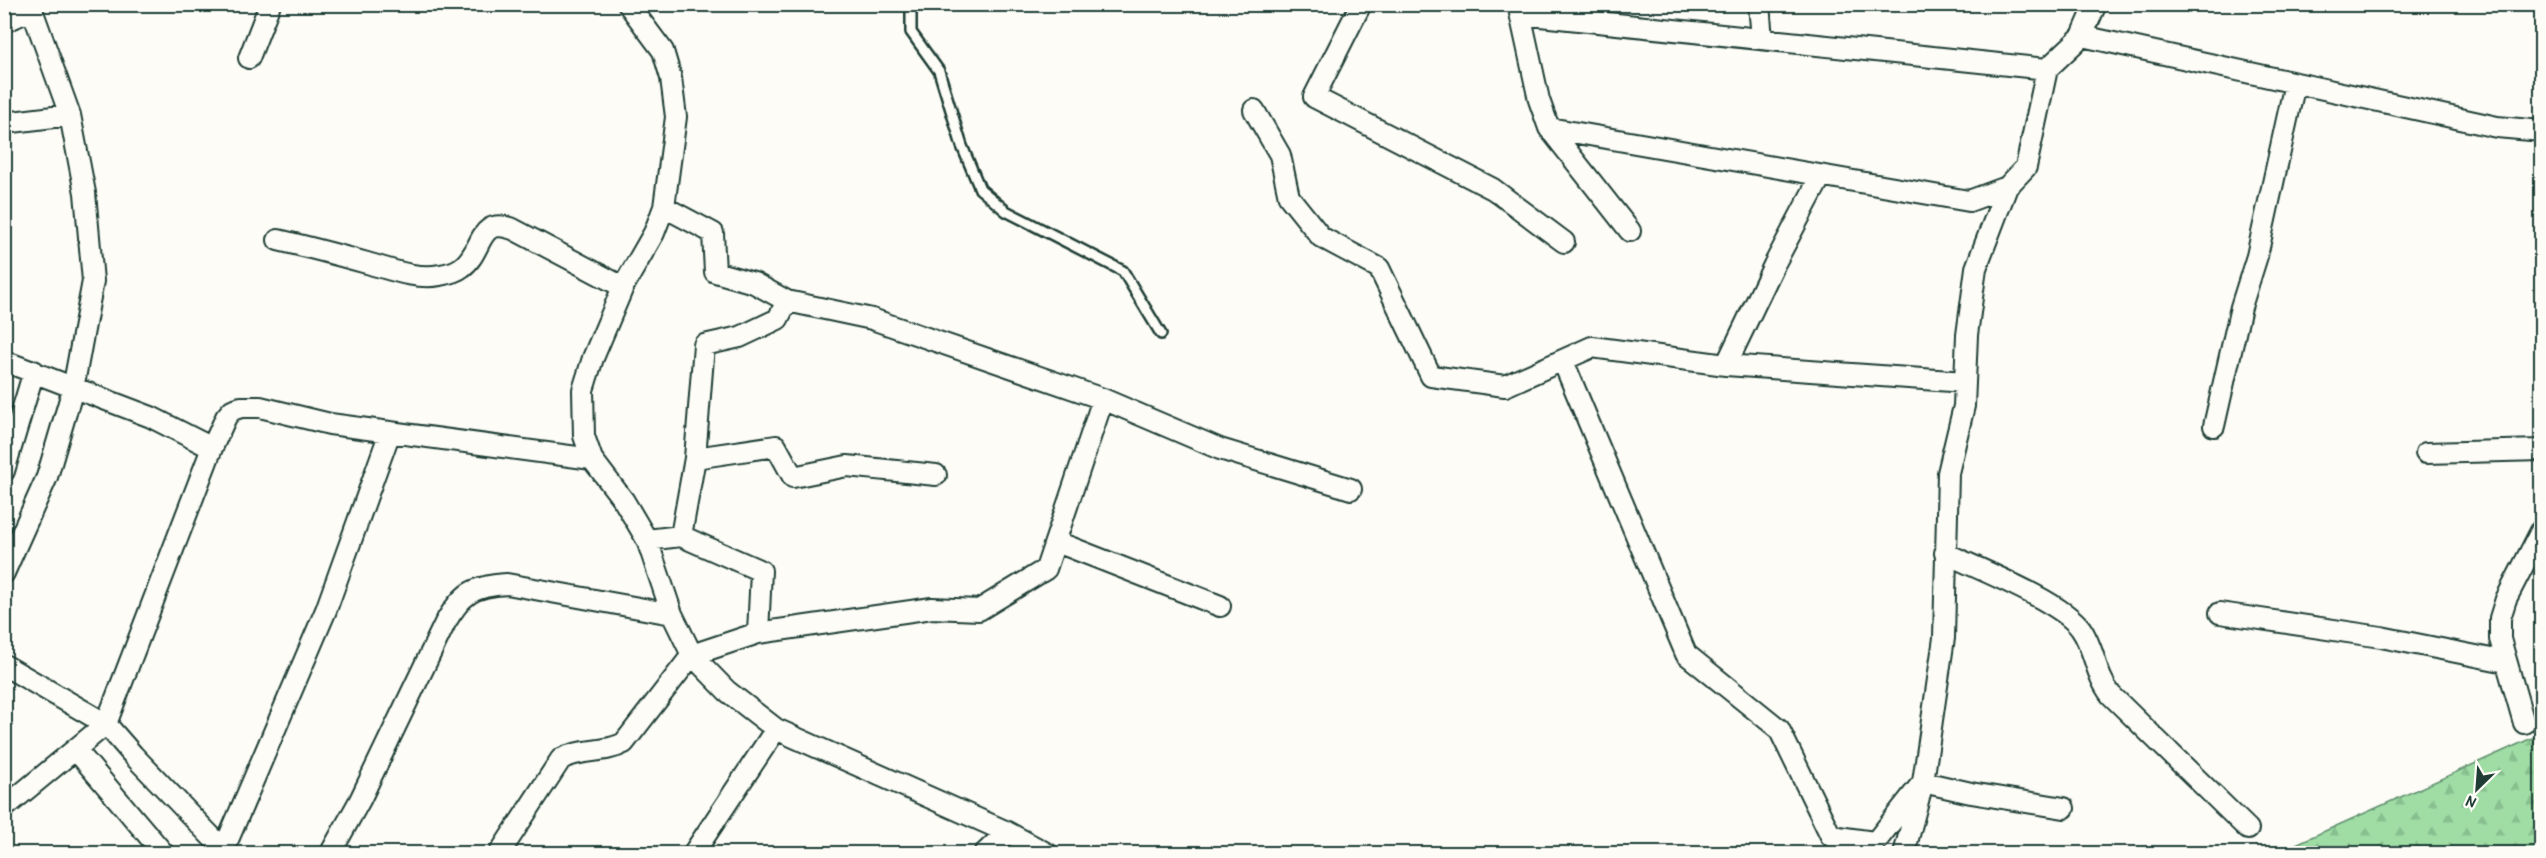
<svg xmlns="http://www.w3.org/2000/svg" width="2546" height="858" font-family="'Patrick Hand',sans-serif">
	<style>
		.forest { fill: url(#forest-firs); stroke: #5f8d6c; stroke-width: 1.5 }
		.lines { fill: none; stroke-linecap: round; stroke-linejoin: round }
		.lane-casing { stroke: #1f3d34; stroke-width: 14 }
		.street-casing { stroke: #1f3d34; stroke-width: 24 }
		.lane { stroke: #fdfcf7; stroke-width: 9 }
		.street { stroke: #fdfcf7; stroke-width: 20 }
	</style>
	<defs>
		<pattern id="forest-firs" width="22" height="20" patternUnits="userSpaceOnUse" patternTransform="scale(1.5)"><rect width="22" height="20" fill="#9fdda5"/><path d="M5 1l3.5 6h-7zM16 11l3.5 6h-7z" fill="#88bf8f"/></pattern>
	</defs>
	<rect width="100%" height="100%" fill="#fdfcf7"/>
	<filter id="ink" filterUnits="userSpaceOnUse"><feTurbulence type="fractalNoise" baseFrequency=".0167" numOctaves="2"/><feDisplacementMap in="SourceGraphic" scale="12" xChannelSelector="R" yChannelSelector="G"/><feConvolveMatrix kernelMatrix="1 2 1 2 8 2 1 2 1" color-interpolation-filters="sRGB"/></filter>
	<g filter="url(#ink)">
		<path class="forest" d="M2541,734v119h-265z"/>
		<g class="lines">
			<g class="lane-casing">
				<path id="lane" d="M911,4v28l28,39 23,75 18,43 26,22 117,60 38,63"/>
			</g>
			<g class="street-casing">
				<path id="street" d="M628,4l35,47 8,27 5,39 -12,90 -10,26 -31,54 -30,71 -10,32 1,46 8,23 32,42 23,39 25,74 20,41 35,36 49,38 231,103 41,22
					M1361,4l-47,93 179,92 71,53
					M1518,4l21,96 10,28 81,103
					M1759,4l3,35
					M1521,14l526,55 35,-33 14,-32
					M4,22l29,-13
					M2082,36l415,91 45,4
					M249,58l21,-54
					M1254,110l26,45 9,42 32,40 58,31 52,108 74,10 87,-39 134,18 239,17
					M4,123l66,-8
					M1549,128l420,73 38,-14 19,-20 21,-98
					M664,207l49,26 2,39 39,11 33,18 85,18 231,80 117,50 131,40
					M278,240c30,7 60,15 89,23 22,6 50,17 73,12 6,-1 17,-4 22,-8 22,-16 15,-51 51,-38l110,58
					M4,361l147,56 61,31 14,-31 6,-7 9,-3h19l70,17 262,35
					M1563,361l123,293 93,75 52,107 43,6
					M1726,365l48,-100 47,-89
					M2214,426l27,-119 16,-51 38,-173
					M2426,453l116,-3
					M695,458l81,-12 17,31 54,-11 89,9
					M4,471l30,-100
					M681,536l14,-78 9,-113 36,-8 38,-18 9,-18
					M647,540l34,-4 80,35 -3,62
					M1057,542l163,64
					M1945,553c33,16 116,48 136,76 14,20 14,46 30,66l137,134
					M4,573l43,-96 26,-88 20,-108 -8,-88 -15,-78 -40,-111
					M2220,613l161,24 125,25
					M4,665l102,59 27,31 95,99
					M2524,723l-24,-84v-21l6,-19 36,-70
					M76,750l88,104
					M4,808l102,-84 106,-276
					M224,849l102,-239 64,-178
					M330,854l30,-54 85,-177c17,-29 27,-37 62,-39l165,30
					M499,854l62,-95c20,-11 43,-5 63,-16l68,-88 66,-22 174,-25 47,2 67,-41 57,-170
					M693,854l83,-125
					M984,854l23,-22
					M1866,854l57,-72 21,-144 4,-165 16,-67 3,-71 9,-67 31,-81
					M1904,854l19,-72 48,11 93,15"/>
			</g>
			<use href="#lane" class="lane"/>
			<use href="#street" class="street"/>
		</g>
	</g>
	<rect width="2546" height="858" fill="none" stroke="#fdfcf7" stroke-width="24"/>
	<rect x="12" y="12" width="2522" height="834" fill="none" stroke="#1f3d34" stroke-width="2" filter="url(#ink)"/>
	<g transform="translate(2477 789) rotate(205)" stroke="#fdfcf7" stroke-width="4.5" paint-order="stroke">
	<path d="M0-4.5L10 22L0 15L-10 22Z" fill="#1f3d34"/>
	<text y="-9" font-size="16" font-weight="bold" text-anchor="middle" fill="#1f3d34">N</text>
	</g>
</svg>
